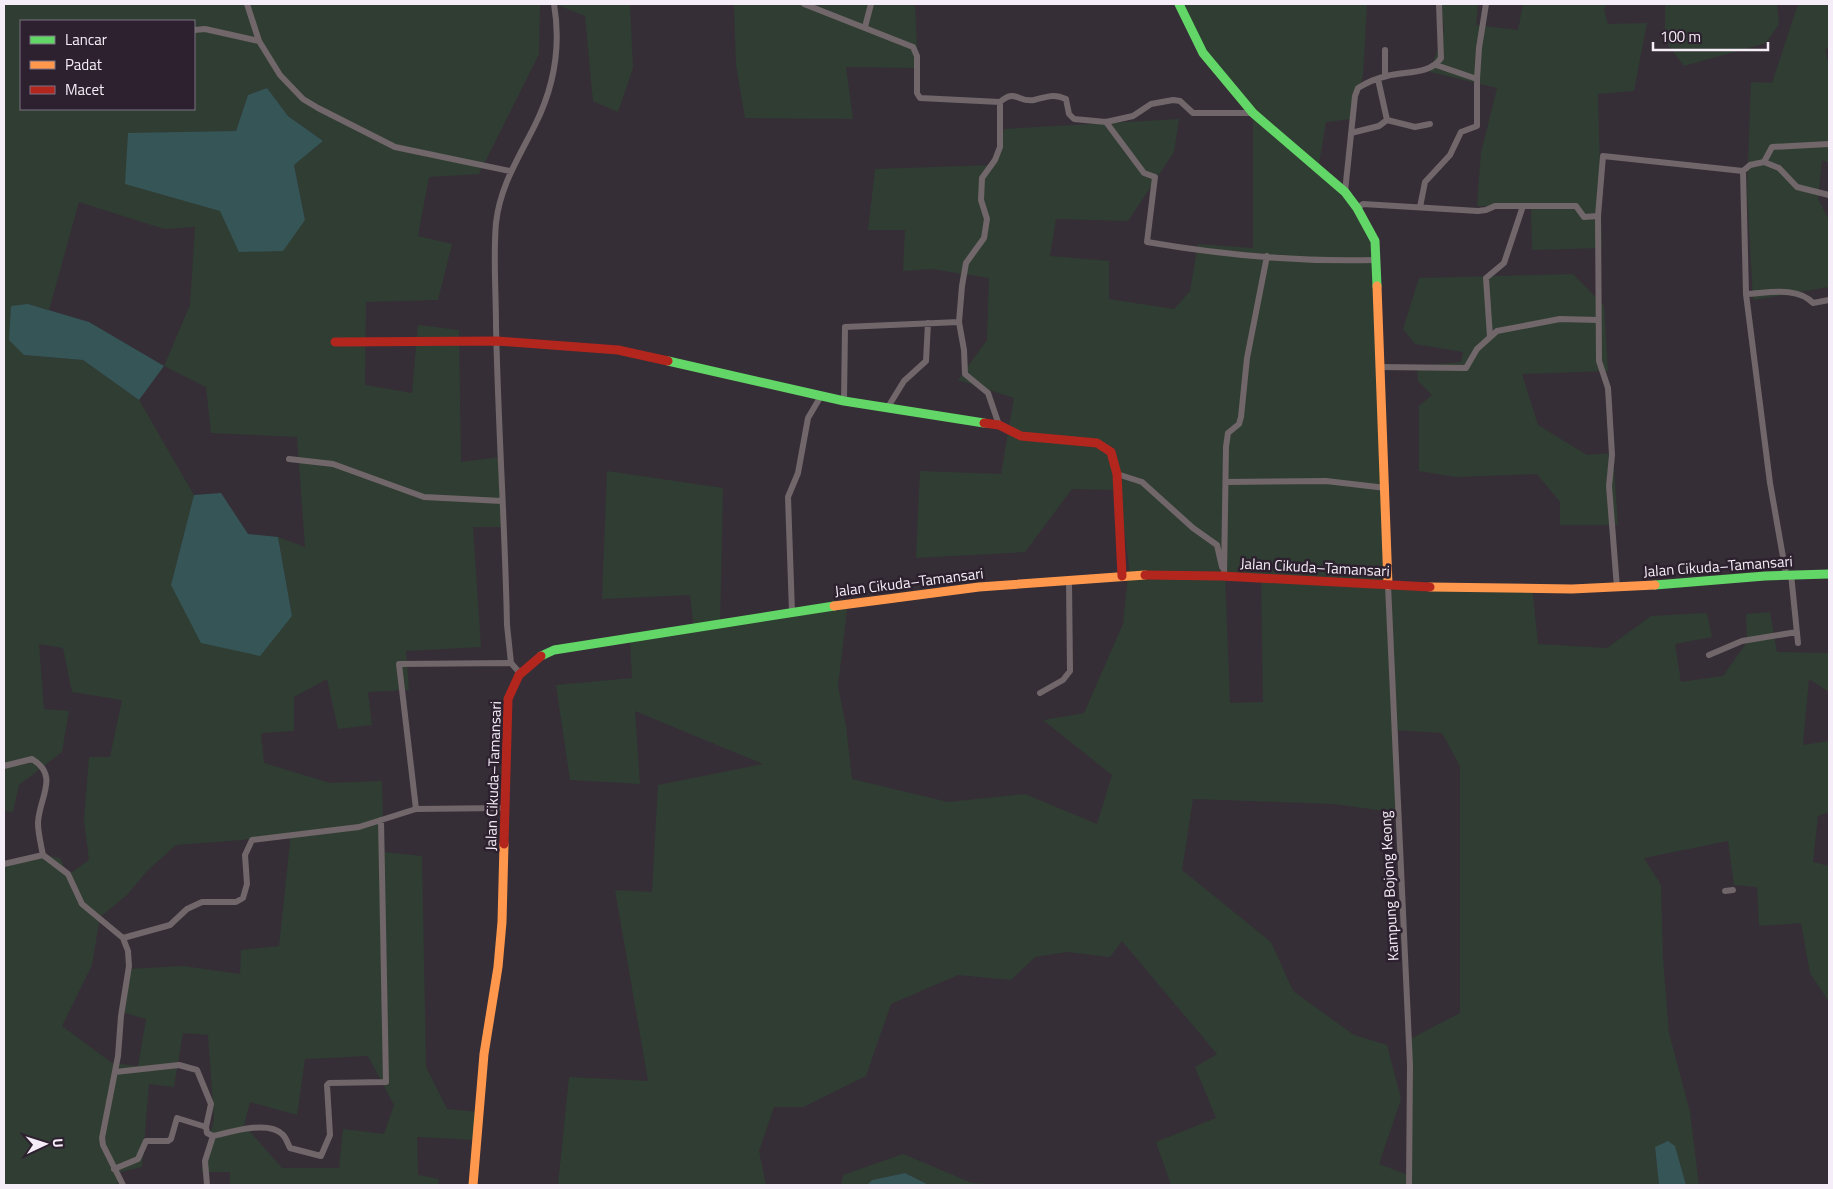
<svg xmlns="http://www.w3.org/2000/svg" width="1833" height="1189" font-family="'Titillium Web',sans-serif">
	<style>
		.green { fill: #303d33; fill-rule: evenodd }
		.water { fill: #365557 }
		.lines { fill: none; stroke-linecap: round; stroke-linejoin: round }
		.street { stroke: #716669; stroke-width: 6 }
		.fast { stroke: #63d668; stroke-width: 9 }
		.slow { stroke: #ff974d; stroke-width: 9 }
		.jam { stroke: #b3261e; stroke-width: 9 }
		.labels { text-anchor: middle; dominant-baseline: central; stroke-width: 5; stroke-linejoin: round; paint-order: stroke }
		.street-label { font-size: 15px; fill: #f5edf7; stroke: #2d2130 }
	</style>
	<rect width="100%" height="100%" fill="#352e36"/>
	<path class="green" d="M4,4h536l-1,50 -60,120 -50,3 -11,59 34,8 -14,56 -72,2 -1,83 47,8 6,-68 41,5 2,132 39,-5 4,70h-31l8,120 -75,4 3,39 -41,2 4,33 -34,4 -11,-50 -33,18v34l-33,2 3,30 66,20 52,-2 2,71 38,4 4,211 21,42 31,3 -2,28 -59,-3 1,38 21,4 -1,6h-208v-13h-29l13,-53 -6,-84 -25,-2 -9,54 -25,-3 -7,83 -22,5 -3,13h-113v-324l33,-7 23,4 8,17 21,-15 -5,-40 5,-63h21l12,-57 -50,-8 -9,-44 -24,-4 5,65 25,2 -7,41 -43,33 -6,27 -9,-1zM21,21h173v88h-173zM267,88l21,28 35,25 -29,24 11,55 -65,32 -19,-41 15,-80 12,-36zM79,202l85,27 31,-2 -5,78 -26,61 42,21 5,46 86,4 8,110 -27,-10 14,79 -121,-31 23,-90 -55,-95 -56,-40 -59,-5 4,-51 21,6zM291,833l-12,113 -38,4 -1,24 -57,-8 -54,3 -4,44 21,6 -8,47 -26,-3 -50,-37 30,-61 8,-48 27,-22 20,-24 29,-26 66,-5zM368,1056l26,49 -10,29 -41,-5 -4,39h-57l-38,-43 6,-23 47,13 8,-56z
		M555,4h75l3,64 -15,44 -25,-11 -8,-85z
		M734,4h181l3,64 -72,-1 7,52 -108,-1 -9,-53z
		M1175,4h192l-4,71 -11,44 -26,3 -7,42 32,28 25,49 12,342 144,3 6,58 69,4 44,-32 56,-3 5,24 -37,7 6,38 42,-6 24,-34 -1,-28 24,-2 7,40 52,1v39l-20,-13 -6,66 26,-4v71l-11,4 -5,46 16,4v136l-19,-29 -9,-50 -42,3 -2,-39 -23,-2 -6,-44 -84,17 17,27 2,74 6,74 21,79 9,73h-13l-11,-38h-20l4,38h-488l-15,-43 60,-24 -21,-51 22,-13 -95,-113 -12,16 -43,-5 -32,5 -24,23 -53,-5 -67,29 -25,72 -63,31h-29l-15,44 7,34h-208l11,-108 79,4 -33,-191 37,2 6,-107 105,-21 -128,-53 5,73 -70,-4 -14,-95 76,-7 -2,-37 64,-11 -4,-35 -88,4 5,-128 116,17 -3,137 128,-23 -10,84 8,40 6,53 96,23 77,-8 72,30 15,-49 -69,-55 41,-7 39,-89 6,-57 -10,-77 -47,-1 -47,63 -109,6 4,-87 81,3 13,-76 -56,-18 29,-40 2,-62 -57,-9 -29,2 2,-41h-37l7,-61 120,-4 9,-36 175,-10 -5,33 -46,69 -72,-2 -6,37 59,5v38l65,10 16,-18 8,-47 55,4v-139l-53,-59zM1225,573l36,4 2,125 -33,1zM1395,730l47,3 18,33v247l-48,25 -1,138 -32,-12 22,-65 -14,-54 -33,-10 -61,-44 -22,-49 -89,-72 11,-71 141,5 64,9z
		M1441,4h37l-2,21 42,5 5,-26h83l-2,6 4,14 39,-1 -13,68 -36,3 4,154 -70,2 -1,-44h-54l4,-53 16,-65 -67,-16 14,-41z
		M1665,4h112l2,20 -13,19 -82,23 -19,-25z
		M1798,4h31v44l-4,1 4,17v97l-7,-3 -4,39 11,21v67l-76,13 -6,-108 4,-110 21,1z
		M1573,274l31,32 4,65 -86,3 16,51 49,30 26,-2 5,72h-58v-23l-23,-28 -81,3 -37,-6v-65l13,-11 -14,-14 -1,-15 44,-4 2,-10 -48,-8 -12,-15 16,-51z
		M903,1154l69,29 36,2h-79l-24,-12 -33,7 -5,5h-26l2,-10z"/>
	<path class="water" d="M267,88l21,28 35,25 -29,24 11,55 -22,31 -44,1 -19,-41 -95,-27 3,-51 108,-2 12,-36z
		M28,304l61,18 75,44 -25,34 -56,-40 -59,-5 -15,-15 2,-34z
		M221,493l27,41 30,3 14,79 -32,40 -59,-13 -30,-58 23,-90z
		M1668,1141l7,5 11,39h-27l-4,-38z
		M905,1173l24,12h-62l5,-5z"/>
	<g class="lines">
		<path class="street" d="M247,4l12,37 21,34 23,24 15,9 77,39 115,24
			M804,4l109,43 4,9v37l3,5 80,4c16,-14 18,1 34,-2 13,-3 19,-7 32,-1l3,15 5,5 32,3 27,-6 18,-12 22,-4 7,1 13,12h60
			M865,27l6,-23
			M194,30l11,-1 54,12
			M1385,76v-26
			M1378,79l9,41
			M1477,79l2,-31 7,-44
			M1106,122l38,51 11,4 -8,65c75,13 152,20 228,18
			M1351,133l28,-7 8,-6 28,7 15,-3
			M1764,162l15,6 18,19 32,8
			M1743,171l3,123 24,189 16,91
			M1345,192l10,-96 3,-8c8,-5 20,-10 29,-12 18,-5 43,-1 54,-18l-2,-54
			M1420,207l5,-25 25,-27 11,-23 16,-6v-47l-41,-14
			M1357,208l6,-4 115,7 8,-1 9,-4h81l8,11 14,-1
			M1746,294c22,-1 51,-8 67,9l16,-3
			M1490,337l-4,-59 18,-15 19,-57
			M1380,367l86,1 11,-19 20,-18 63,-12 38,1
			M844,401l1,-74 114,-5
			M888,407l16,-26 22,-20 2,-38
			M999,425l-11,-32 -23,-19 -1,-24 -5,-28 3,-36 4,-23 18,-25 3,-19 -6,-19 1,-22 13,-18 5,-13v-45
			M289,459l44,5 91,33 78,4
			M1117,474l25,8 51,46 24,17 5,22
			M1226,482l100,-1 60,7
			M1791,574l7,69
			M1224,576l2,-129 2,-14 11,-9 2,-7 6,-59 20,-102
			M1388,585l22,480 -1,120
			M1617,588l-8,-102 3,-31 -4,-67 -9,-27 -1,-145 5,-60 140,15 7,-6 14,-3 8,-15 57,-3
			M792,612l-4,-115 10,-24 10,-55 13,-22
			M1709,655l33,-14 55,-9
			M519,672l-8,-9 -4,-38c-2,-100 -9,-200 -11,-300 0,-33 -3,-69 0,-102 4,-37 23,-66 39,-98 19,-38 26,-80 19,-121
			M1040,693l23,-13 7,-9 -1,-90
			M4,766l28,-7c28,17 7,38 6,64 0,10 3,22 5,32l25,19 14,30 41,34 5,13 1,15 -8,50 -3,40 -16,82 1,7 20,40
			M416,809l-17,-145 112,-1
			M4,864l39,-9
			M1725,891l8,-1
			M123,938l47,-13 17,-16 15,-7h34l7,-4 4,-14 -2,-29 7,-15 107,-13 57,-18 88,-1
			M115,1072l64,-7 18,5 14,34 -5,23 1,6 6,3c17,-4 55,-16 69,-2 4,3 6,10 8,14l31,8 9,-21 -3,-50 2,-2 57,-1 -5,-262
			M114,1169l24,-10 8,-18h22l3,-2 6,-21 29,9
			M207,1185l-2,-24 8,-25"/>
		<path class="fast" d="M1179,4l24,49 50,60 92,79 12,16 18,33 2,45
			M668,361l176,40 140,22
			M1655,585l110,-9 64,-2
			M541,656l13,-6 280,-44"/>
		<path class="slow" d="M1377,286l11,299
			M1430,587l142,2 83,-4
			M834,606l145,-19 166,-12
			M473,1185l11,-131 14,-87 4,-45 2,-78"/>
		<path class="jam" d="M335,342l162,-1 121,9 50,11
			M984,423l15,2 22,11 76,7 14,9 6,22 5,102
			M1145,575l76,1 209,11
			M504,844l4,-145 11,-24 22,-19"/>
	</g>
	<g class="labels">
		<g class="street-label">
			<text transform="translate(1718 566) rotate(-4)">Jalan Cikuda–Tamansari</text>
			<text transform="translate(1315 567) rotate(3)">Jalan Cikuda–Tamansari</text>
			<text transform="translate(909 582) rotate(-7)">Jalan Cikuda–Tamansari</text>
			<text transform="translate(493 776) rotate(-88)">Jalan Cikuda–Tamansari</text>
			<text transform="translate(1389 886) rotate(-93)">Kampung Bojong Keong</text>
		</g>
	</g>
	<rect width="1833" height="1189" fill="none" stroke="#f5edf7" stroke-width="10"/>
	<rect x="20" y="20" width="175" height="90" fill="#2d2130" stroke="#7d7380"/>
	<rect x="30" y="36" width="25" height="8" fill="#63d668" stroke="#7d7380"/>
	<text x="65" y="45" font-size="15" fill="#f5edf7">Lancar</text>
	<rect x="30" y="61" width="25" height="8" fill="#ff974d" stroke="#7d7380"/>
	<text x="65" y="70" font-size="15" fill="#f5edf7">Padat</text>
	<rect x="30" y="86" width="25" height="8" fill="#b3261e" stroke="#7d7380"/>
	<text x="65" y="95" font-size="15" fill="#f5edf7">Macet</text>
	<g transform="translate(45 1144) rotate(86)" stroke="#2d2130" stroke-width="4" paint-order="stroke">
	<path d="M0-4L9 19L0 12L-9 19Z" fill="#f5edf7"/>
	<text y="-8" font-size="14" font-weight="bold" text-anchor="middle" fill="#f5edf7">U</text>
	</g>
	<path d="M1653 42v8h115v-8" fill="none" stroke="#f5edf7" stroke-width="2.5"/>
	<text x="1660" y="42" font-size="15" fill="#f5edf7" stroke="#2d2130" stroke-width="4" paint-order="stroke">100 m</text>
</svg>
